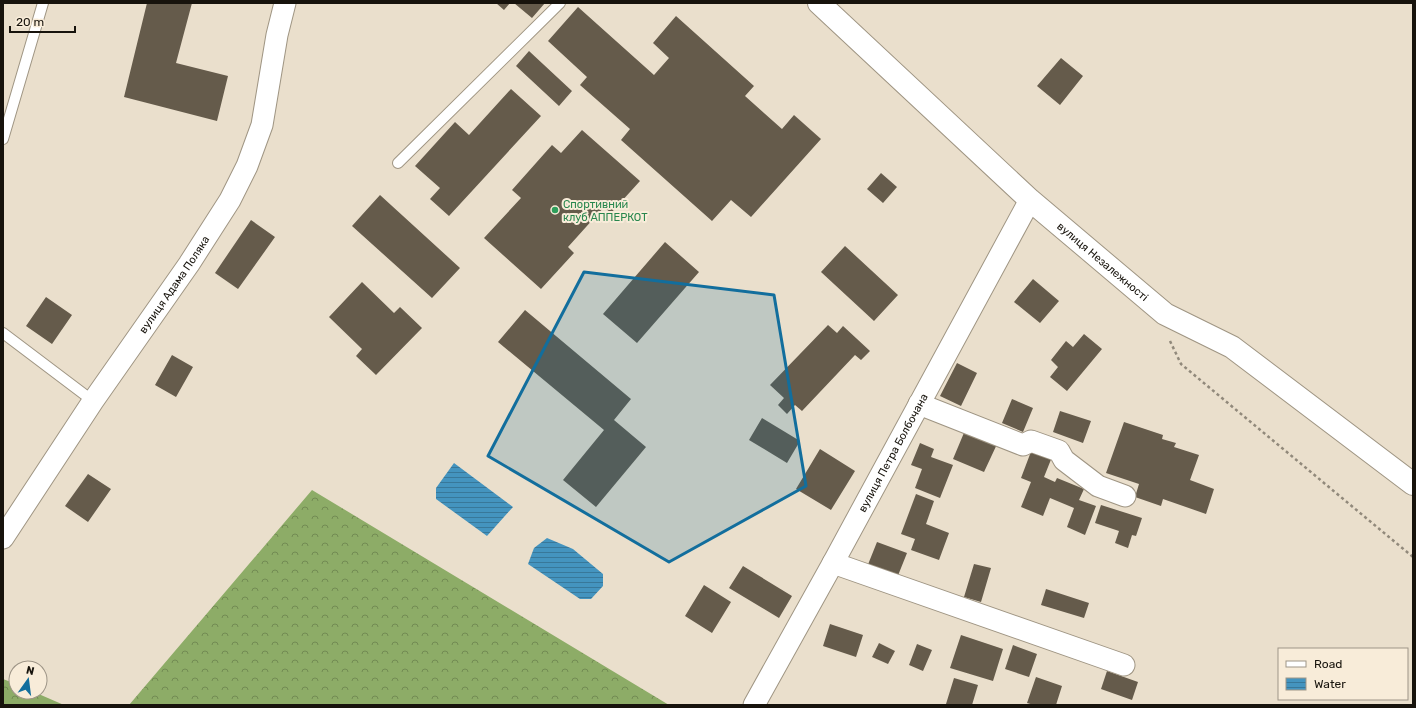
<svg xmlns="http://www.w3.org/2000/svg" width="1416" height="708" font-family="Rubik,sans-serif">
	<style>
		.forest { fill: url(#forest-crowns) }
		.water { fill: url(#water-rules) }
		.building { fill: #655b4b }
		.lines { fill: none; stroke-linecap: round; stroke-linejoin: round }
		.lane-casing { stroke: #9f9583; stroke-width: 12 }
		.street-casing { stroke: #9f9583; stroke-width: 23 }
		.secondary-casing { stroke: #9f9583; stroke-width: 24 }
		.path { stroke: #91897b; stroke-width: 2.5; stroke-dasharray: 3 3; stroke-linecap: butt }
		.lane { stroke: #fff; stroke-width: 10 }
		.street { stroke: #fff; stroke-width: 21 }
		.secondary { stroke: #fff; stroke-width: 22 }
		.marked { fill: #126e9d; fill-opacity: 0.2; stroke: #126e9d; stroke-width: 3; stroke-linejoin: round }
		.leisure-dot { fill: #2e9e5b; stroke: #f8ecd9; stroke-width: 1.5 }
		.labels { text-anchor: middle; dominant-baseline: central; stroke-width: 4; stroke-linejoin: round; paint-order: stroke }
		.leisure-label { font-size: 11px; fill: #27864d; stroke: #f8ecd9; text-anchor: start }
		.street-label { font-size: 11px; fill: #17130c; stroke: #f8ecd9 }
	</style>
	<defs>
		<pattern id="forest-crowns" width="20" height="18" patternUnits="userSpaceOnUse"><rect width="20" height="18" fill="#8dac67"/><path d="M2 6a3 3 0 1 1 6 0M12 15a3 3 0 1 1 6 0" fill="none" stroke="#728b53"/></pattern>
		<pattern id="water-rules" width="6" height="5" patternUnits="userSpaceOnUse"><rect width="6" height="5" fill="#4494bf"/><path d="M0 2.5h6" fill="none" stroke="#38789a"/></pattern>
	</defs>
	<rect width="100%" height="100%" fill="#eadfcc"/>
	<path class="forest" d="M312,490l357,215h-540z
		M3,679l13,5v8h18l30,13h-61z"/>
	<path class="water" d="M454,463l59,44 -26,29 -51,-37v-11z
		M547,538l26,11 30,25v12l-12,13h-11l-52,-35 6,-16z"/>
	<path class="building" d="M147,3h45l-16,60 52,13 -11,45 -93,-24z
		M496,3h14l-6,7z
		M514,3h31l-13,15z
		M578,7l76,68 15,-17 -16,-15 23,-27 78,70 -9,10 37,33 12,-14 27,24 -70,78 -20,-17 -19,21 -91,-81 9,-11 -50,-44 7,-8 -39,-36z
		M529,51l43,40 -13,15 -43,-40z
		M1061,58l22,18 -23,29 -23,-19z
		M511,89l30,27 -92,100 -19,-17 10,-11 -25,-22 40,-44 14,13z
		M582,130l58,51 -29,32 -7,-6 -36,40 6,6 -33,36 -57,-51 37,-40 -9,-8 40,-45 9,8z
		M881,173l16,14 -14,16 -16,-14z
		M380,195l80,73 -28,30 -80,-72z
		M251,220l24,17 -37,52 -23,-16z
		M665,242l34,30 -62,71 -34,-29z
		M845,246l53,49 -24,26 -53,-49z
		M1033,279l26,22 -19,22 -26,-21z
		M362,282l32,31 6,-6 22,21 -46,47 -20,-19 6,-7 -33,-32z
		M46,297l26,18 -20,29 -26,-18z
		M525,310l106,89 -17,21 32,27 -50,60 -33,-27 41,-50 -106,-88z
		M828,325l9,8 6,-7 27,25 -9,9 -6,-5 -53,56 -7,-6 -8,9 -9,-9 6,-7 -14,-13z
		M1084,334l18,15 -35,42 -17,-14 8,-10 -7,-7 15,-19 7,6z
		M172,355l21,12 -17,30 -21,-12z
		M957,363l20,10 -16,33 -21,-10z
		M1012,399l21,9 -10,24 -21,-9z
		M1060,411l31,10 -8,22 -30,-11z
		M762,418l38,23 -13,22 -38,-23z
		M1124,422l39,13 -1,4 14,4 -2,4 25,8 -9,25 24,9 -8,25 -43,-15 -2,7 -26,-9 4,-13 -33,-11z
		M966,428l32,14 -14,30 -31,-13z
		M920,443l14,6 -3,8 22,8 -13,33 -25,-10 7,-19 -11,-4z
		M820,449l35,22 -24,39 -35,-21z
		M1032,449l20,8 -8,20 11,5 2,-4 27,11 -5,11 17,6 -11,29 -18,-8 7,-19 -24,-10 -7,18 -22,-9 10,-25 -10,-4z
		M88,474l23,15 -23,33 -23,-16z
		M916,494l18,7 -8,23 23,9 -10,27 -28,-10 4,-11 -14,-5z
		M1101,505l41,13 -6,18 -4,-1 -4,13 -13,-5 4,-12 -24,-8z
		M877,542l30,11 -10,25 -30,-11z
		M974,564l17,4 -10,34 -17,-5z
		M743,566l49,30 -13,22 -50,-30z
		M704,585l27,17 -19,31 -27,-17z
		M1046,589l43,14 -5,15 -43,-13z
		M830,624l33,11 -7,22 -33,-11z
		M961,635l42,14 -10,32 -43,-13z
		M879,643l16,8 -7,13 -16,-7z
		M917,644l15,6 -9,21 -14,-6z
		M1013,645l24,9 -8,23 -24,-8z
		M1107,671l31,11 -6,18 -31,-11z
		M1036,677l26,9 -6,19h-22l-7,-2z
		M954,678l24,7 -6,20h-22l-4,-1z"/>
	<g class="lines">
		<g class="lane-casing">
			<path id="lane" d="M3,139l40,-136
				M398,163l162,-160
				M3,333l90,68"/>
		</g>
		<g class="street-casing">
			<g id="street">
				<path d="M919,404l104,41 8,-4 28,10 5,9 34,26 27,10"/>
				<path id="s1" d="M3,538l90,-137 96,-137 41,-64 17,-34 15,-41 15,-90 8,-32"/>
				<path d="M833,563l291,102"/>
				<path id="s2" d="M754,705l79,-142 197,-363"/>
			</g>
		</g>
		<g class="secondary-casing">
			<g id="secondary">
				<path id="s3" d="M819,3l211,197 135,114 67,33 181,137"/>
			</g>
		</g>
		<path class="path" d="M1170,341l11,23 232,193"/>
		<use href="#lane" class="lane"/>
		<use href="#street" class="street"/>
		<use href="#secondary" class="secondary"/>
	</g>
	<path class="marked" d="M584,272l190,23 32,191 -137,76 -181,-106z"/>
	<circle class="leisure-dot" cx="555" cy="210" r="4"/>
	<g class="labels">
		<g class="leisure-label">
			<text x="563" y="204">Спортивний<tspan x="563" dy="13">клуб АППЕРКОТ</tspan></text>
		</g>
		<g class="street-label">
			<text stroke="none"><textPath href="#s3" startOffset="384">вулиця Незалежності</textPath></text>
			<text stroke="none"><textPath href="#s1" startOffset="306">вулиця Адама Поляка</textPath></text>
			<text stroke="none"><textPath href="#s2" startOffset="288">вулиця Петра Болбочана</textPath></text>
		</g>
	</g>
	<rect width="1416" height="708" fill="none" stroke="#17130c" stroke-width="8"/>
	<rect x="1278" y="648" width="130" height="52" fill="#f8ecd9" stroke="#9e9587"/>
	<rect x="1286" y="661" width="20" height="6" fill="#ffffff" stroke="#9e9587"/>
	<text x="1314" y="668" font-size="12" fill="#17130c">Road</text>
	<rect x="1286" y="678" width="20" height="12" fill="url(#water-rules)" stroke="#9e9587"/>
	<text x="1314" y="688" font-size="12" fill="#17130c">Water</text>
	<g transform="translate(28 680) rotate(14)"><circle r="19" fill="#f8ecd9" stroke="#9e9587"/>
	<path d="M0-3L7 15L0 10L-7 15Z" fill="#126e9d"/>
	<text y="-6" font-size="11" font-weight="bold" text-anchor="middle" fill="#17130c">N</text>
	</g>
	<path d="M10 26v6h65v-6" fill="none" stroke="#17130c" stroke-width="2"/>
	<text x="16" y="26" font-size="12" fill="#17130c" stroke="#f8ecd9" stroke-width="3" paint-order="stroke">20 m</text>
</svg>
